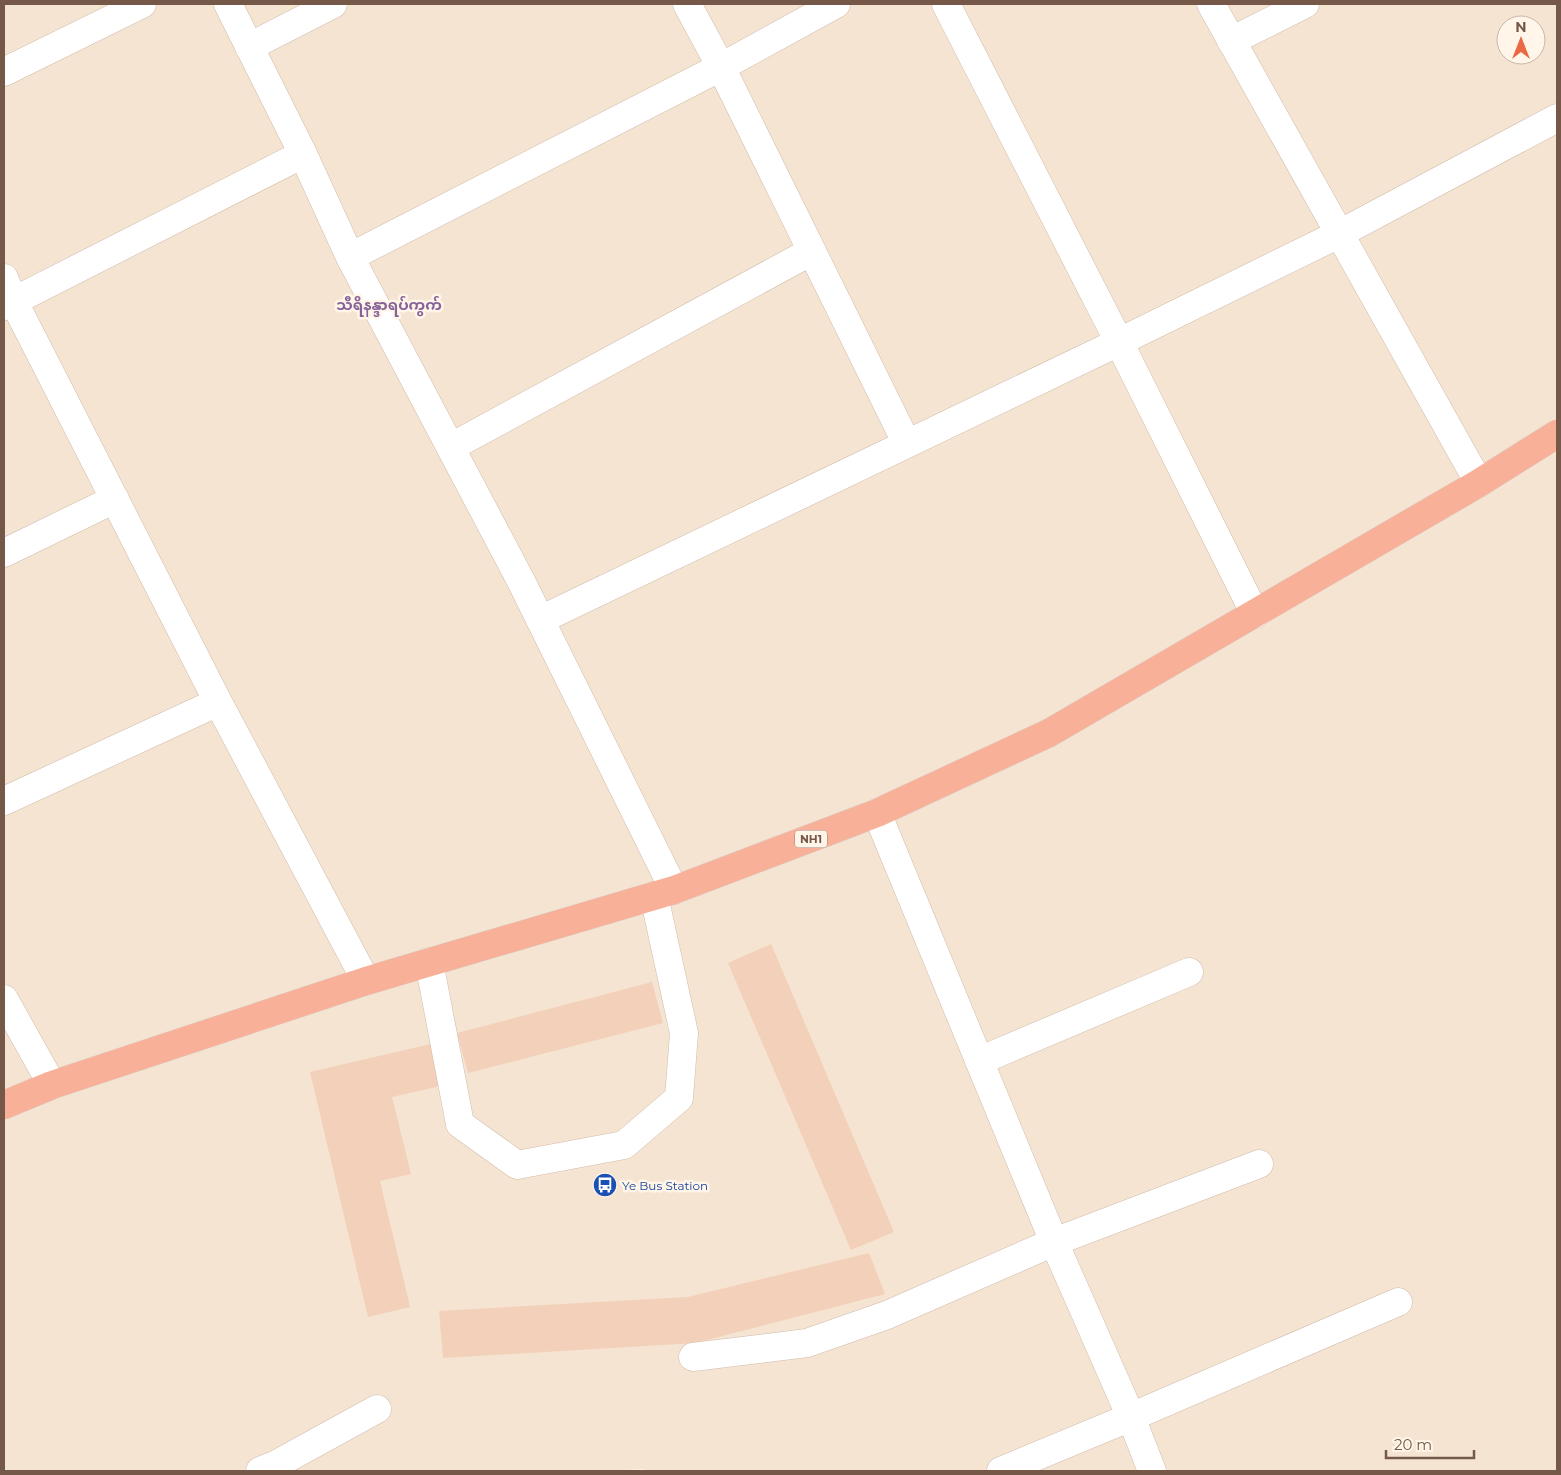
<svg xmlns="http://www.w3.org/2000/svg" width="1561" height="1475" font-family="Montserrat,'Noto Sans Myanmar',sans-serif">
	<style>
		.residential { fill: #f5e4d1; fill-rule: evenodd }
		.building { fill: #f3d0b9 }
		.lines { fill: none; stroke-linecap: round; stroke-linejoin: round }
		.minor-casing { stroke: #d0bcac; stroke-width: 29 }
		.highway-casing { stroke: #dbd4cf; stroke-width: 29 }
		.minor { stroke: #fff; stroke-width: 28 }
		.highway { stroke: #f9b098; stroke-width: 28 }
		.labels { text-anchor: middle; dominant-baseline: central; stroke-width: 5; stroke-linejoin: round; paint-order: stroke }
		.shield { fill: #fff6e9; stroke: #9e8778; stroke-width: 1 }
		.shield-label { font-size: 11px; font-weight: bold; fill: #755848 }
		.transit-label { font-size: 12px; fill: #164399; stroke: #fff6e9; text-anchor: start }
		.quarter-label { font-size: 15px; font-weight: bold; fill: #876399; stroke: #fff6e9 }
	</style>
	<rect width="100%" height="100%" fill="#fdf3e3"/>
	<path class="residential" d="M4,4h1553v1467h-910l-5,-2 -38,2h-600zM1506,25h30v30h-30z"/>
	<path class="building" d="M771,944l123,288 -43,18 -123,-287z
		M652,982l11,41 -195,50 -11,-40z
		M435,1043l10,42 -53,12 19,77 -31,7 30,126 -42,10 -58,-245z
		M869,1253l16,41 -190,49 -252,15 -4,-47 249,-14z"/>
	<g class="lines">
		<g class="minor-casing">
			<path id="minor" d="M228,4l75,150 47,103 171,324 153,309
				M687,4l34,63 186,377
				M946,4l173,338 136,272
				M1211,4l268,479
				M1231,41l74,-37
				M249,47l84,-43
				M4,72l138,-68
				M350,257l371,-190 115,-63
				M4,278l9,22 205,402 148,279
				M4,306l299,-152
				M451,447l361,-196
				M4,553l111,-54
				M540,620l579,-278 220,-108 218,-116
				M4,801l214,-99
				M877,813l177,429 77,175 21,54
				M429,962l31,162 57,41 107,-20 55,-47 5,-65 -30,-137
				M4,999l48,86
				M979,1061l210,-89
				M693,1357l114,-14 80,-28 167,-73 205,-78
				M260,1471l15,-6 102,-56
				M1001,1471l130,-54 267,-115"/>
		</g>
		<g class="highway-casing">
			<path id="highway" d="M4,1105l48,-20 314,-104 308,-91 203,-77 172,-80 430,-250 78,-49"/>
		</g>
		<use href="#minor" class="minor"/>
		<use href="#highway" class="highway"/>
	</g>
	<defs>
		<g id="bus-disc" transform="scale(1.25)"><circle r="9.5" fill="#1a4fb4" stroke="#fff6e9"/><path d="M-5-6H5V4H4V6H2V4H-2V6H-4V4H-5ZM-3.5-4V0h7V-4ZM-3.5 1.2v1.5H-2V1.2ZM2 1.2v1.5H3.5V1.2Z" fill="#fff"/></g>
	</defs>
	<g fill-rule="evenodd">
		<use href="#bus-disc" x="605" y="1185"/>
	</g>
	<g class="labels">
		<rect class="shield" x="795" y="830.5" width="32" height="17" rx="4"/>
		<g class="shield-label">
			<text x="811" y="839">NH1</text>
		</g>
		<g class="transit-label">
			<text x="622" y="1185">Ye Bus Station</text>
		</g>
		<g class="quarter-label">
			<text x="389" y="304">သီရိနန္ဒာရပ်ကွက်</text>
		</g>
	</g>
	<rect width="1561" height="1475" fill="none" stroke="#755848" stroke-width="10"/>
	<g transform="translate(1521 40)"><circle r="24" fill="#fff6e9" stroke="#c8b7a9"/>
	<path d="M0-4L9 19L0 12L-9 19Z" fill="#eb6844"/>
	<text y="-8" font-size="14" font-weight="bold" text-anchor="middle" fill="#755848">N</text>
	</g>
	<path d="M1386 1450v8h88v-8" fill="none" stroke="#755848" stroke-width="2.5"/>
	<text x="1394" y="1450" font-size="15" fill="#755848" stroke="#fff6e9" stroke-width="4" paint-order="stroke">20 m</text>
</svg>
